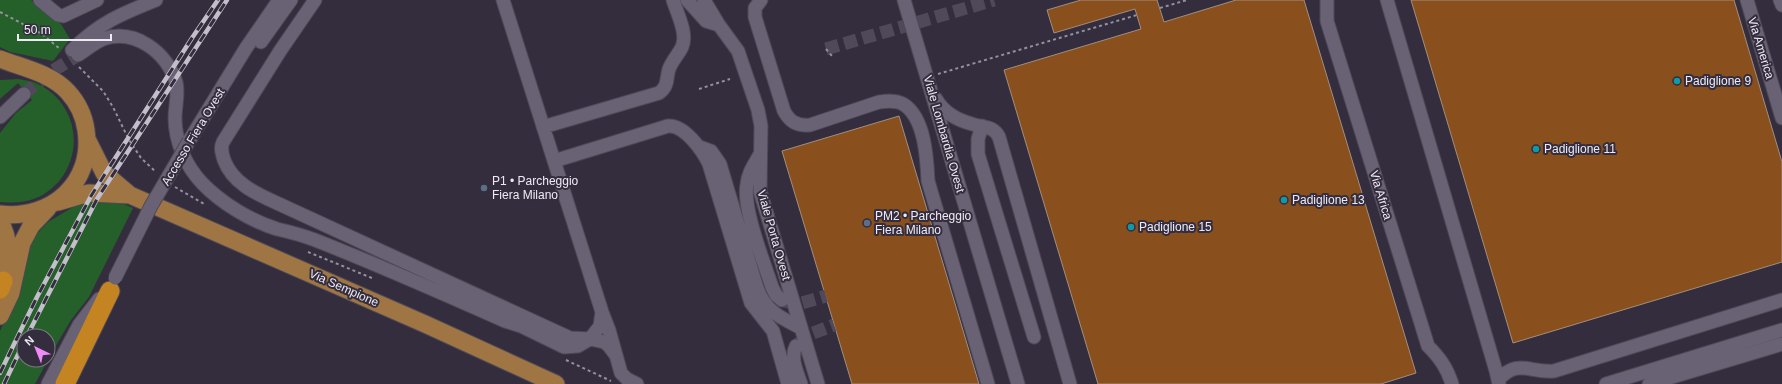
<svg xmlns="http://www.w3.org/2000/svg" width="1782" height="384" font-family="Helvetica,sans-serif">
	<style>
		.green { fill: #255f2a }
		.building { fill: #894f1d; stroke: #a18f81 }
		.lines { fill: none; stroke-linecap: round; stroke-linejoin: round }
		.minor-tunnel { stroke: #4f4959; stroke-width: 13; stroke-dasharray: 13 6; stroke-linecap: butt }
		.minor-casing { stroke: #4e4856; stroke-width: 15 }
		.major-casing { stroke: #4e4856; stroke-width: 19 }
		.highway-casing { stroke: #4e4856; stroke-width: 21 }
		.path { stroke: #95909d; stroke-width: 2; stroke-dasharray: 3 3; stroke-linecap: butt }
		.minor { stroke: #686274; stroke-width: 13 }
		.major { stroke: #9f7643; stroke-width: 17 }
		.highway { stroke: #c48422; stroke-width: 19 }
		.rail-casing { stroke: #c2beca; stroke-width: 4.5 }
		.rail { stroke: #332d3d; stroke-width: 3; stroke-dasharray: 9; stroke-linecap: butt }
		.minor-bridge-casing { stroke: #4e4856; stroke-width: 15; stroke-linecap: butt }
		.minor-bridge { stroke: #686274; stroke-width: 13 }
		.culture-dot { fill: #0f9aa8; stroke: #332d3d; stroke-width: 1.5 }
		.service-dot { fill: #5c6f8a; stroke: #332d3d; stroke-width: 1.5 }
		.labels { text-anchor: middle; dominant-baseline: central; stroke-width: 4; stroke-linejoin: round; paint-order: stroke }
		.street-label { font-size: 12px; fill: #eeeaf5; stroke: #332d3d }
		.poi-label { font-size: 12px; fill: #eeeaf5; stroke: #332d3d; text-anchor: start }
	</style>
	<rect width="100%" height="100%" fill="#332d3d"/>
	<path class="green" d="M0,0h31l30,24 9,15 -17,22 -43,-9 -10,-5z
		M18,79c6,1 14,2 20,5 37,18 47,64 22,96 -6,7 -15,15 -24,18 -12,5 -23,5 -36,4v-69l16,-20 16,-13 -14,-17 -18,16v-19z
		M110,198l23,10 -44,89 -18,23 -23,39v-23h-24v24h24l-13,24h-35v-53l15,-33 9,-39 10,-22 14,-15 25,-15 17,-7z"/>
	<path class="building" d="M1081,0h76l7,22 72,-22h68l112,373 -35,11h-283l-94,-314 137,-41 -6,-20 -81,24 -7,-23z
		M1411,0h323l48,162v100l-269,81z
		M899,116l80,268h-127l-70,-233z"/>
	<g class="lines">
		<path class="minor-tunnel" d="M826,49l168,-49
			M24,94l27,-22 27,-17
			M784,301l14,3 28,-8
			M798,344l10,-9 26,-10"/>
		<g class="minor-casing">
			<path id="minor" d="M40,0l18,15 5,1 34,-16
				M315,0l-35,51 -57,91c-3,6 -1,11 1,18 9,24 33,34 55,44l291,134 20,1 10,-13 2,-14
				M503,0l99,312 7,18 12,43 6,6 10,5
				M687,0l19,21 13,4
				M704,0l15,25 19,26 20,59 3,16 -1,65 58,193
				M761,0l-6,8v9l29,94c6,11 13,15 26,14l69,-23c8,-1 17,-2 24,2 22,13 24,55 25,77l60,203
				M904,0l114,384
				M1327,0v21l101,325c12,12 19,22 24,38
				M1387,0l109,371 3,13
				M1747,0l35,118
				M1780,0l2,5
				M261,42l30,-42
				M72,50c27,-27 49,-36 84,-50
				M78,55c8,-5 16,-12 25,-16 32,-11 63,13 73,43 3,11 -1,24 -1,36 0,24 11,48 27,65 19,20 49,38 75,46 13,3 25,6 38,11 64,25 127,53 190,81l16,5 43,21 14,-1 12,-7 14,3 5,4 6,8
				M936,99c8,14 21,21 36,25 11,4 21,1 27,13l71,247
				M0,117l24,-23
				M982,126l-4,13v15l56,183
				M543,127l116,-34c10,-7 7,-15 10,-24 3,-8 9,-14 13,-22 6,-13 -5,-34 -9,-47
				M189,141l57,-93 33,-48
				M700,147l11,4 9,13 37,124c8,23 24,30 44,40
				M759,156c-5,9 -11,17 -12,28 -5,24 17,78 25,103l4,8 6,5
				M554,161l114,-35c16,-2 35,25 41,38l42,139 22,28 15,53
				M796,346c-6,12 1,26 5,38
				M1498,380c20,-22 31,-7 56,-9l228,-71
				M48,384l31,-59 20,-26
				M1606,384l176,-54
				M1649,384l133,-40"/>
		</g>
		<g class="major-casing">
			<path id="major" d="M0,59c23,9 51,14 68,33 10,11 16,24 18,38 8,53 -35,90 -86,84
				M87,139l17,34 26,22 295,129 131,60
				M58,202l31,-9 41,2
				M0,222c10,16 10,39 4,56
				M0,316l11,-23 11,-50 9,-17 17,-18"/>
		</g>
		<g class="highway-casing">
			<path id="highway" d="M0,289l3,-8
				M65,384l45,-93"/>
		</g>
		<path class="path" d="M1160,8l27,-8
			M0,12l42,22 18,15
			M826,49l6,7
			M79,67l24,24 10,16 16,33 12,18 15,14
			M938,74l199,-59
			M699,89l31,-10
			M175,187l31,18
			M308,252l64,26
			M566,360l45,21"/>
		<use href="#minor" class="minor"/>
		<use href="#major" class="major"/>
		<use href="#highway" class="highway"/>
		<g class="rail-casing">
			<path id="rail" d="M27,336l70,-137 130,-199
				M0,373l37,-76 54,-101 101,-158 26,-38
				M4,384l20,-42"/>
		</g>
		<use href="#rail" class="rail"/>
		<g class="minor-bridge-casing">
			<path id="minor-bridge" d="M115,278l36,-72 38,-65"/>
		</g>
		<use href="#minor-bridge" class="minor-bridge"/>
	</g>
	<g class="culture-dot">
		<circle cx="1677" cy="81" r="4"/>
		<circle cx="1536" cy="149" r="4"/>
		<circle cx="1284" cy="200" r="4"/>
		<circle cx="1131" cy="227" r="4"/>
	</g>
	<g class="service-dot">
		<circle cx="484" cy="188" r="4"/>
		<circle cx="867" cy="223" r="4"/>
	</g>
	<g class="labels">
		<g class="street-label">
			<text transform="translate(1761 48) rotate(73)">Via America</text>
			<text transform="translate(944 134) rotate(74)">Viale Lombardia Ovest</text>
			<text transform="translate(193 137) rotate(-59)">Accesso Fiera Ovest</text>
			<text transform="translate(1381 195) rotate(73)">Via Africa</text>
			<text transform="translate(774 235) rotate(74)">Viale Porta Ovest</text>
			<text transform="translate(344 288) rotate(24)">Via Sempione</text>
		</g>
		<g class="poi-label">
			<text x="1685" y="81">Padiglione 9</text>
			<text x="1544" y="149">Padiglione 11</text>
			<text x="492" y="181">P1 • Parcheggio<tspan x="492" dy="14">Fiera Milano</tspan></text>
			<text x="1292" y="200">Padiglione 13</text>
			<text x="875" y="216">PM2 • Parcheggio<tspan x="875" dy="14">Fiera Milano</tspan></text>
			<text x="1139" y="227">Padiglione 15</text>
		</g>
	</g>
	<g transform="translate(36 348) rotate(317)"><circle r="19" fill="#332d3d" stroke="#7e7987"/>
	<path d="M0-3L7 15L0 10L-7 15Z" fill="#ef8bf7"/>
	<text y="-6" font-size="11" font-weight="bold" text-anchor="middle" fill="#eeeaf5">N</text>
	</g>
	<path d="M18 34v6h93v-6" fill="none" stroke="#eeeaf5" stroke-width="2"/>
	<text x="24" y="34" font-size="12" fill="#eeeaf5" stroke="#332d3d" stroke-width="3" paint-order="stroke">50 m</text>
</svg>
